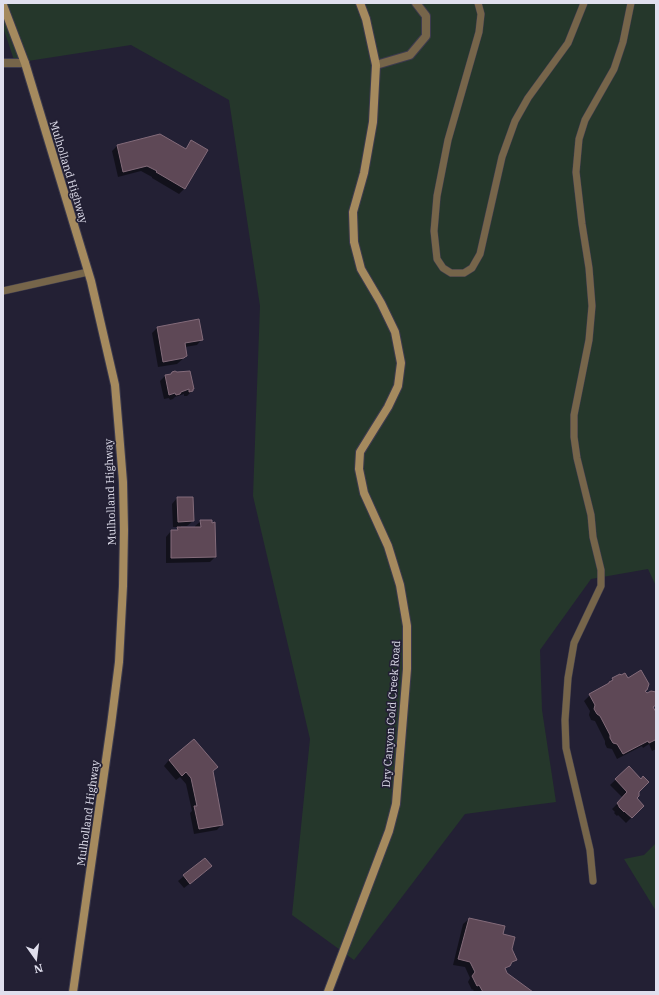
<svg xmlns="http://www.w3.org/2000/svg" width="659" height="995" font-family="'IBM Plex Serif',serif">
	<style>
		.green { fill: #25372b }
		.shadow { fill: #0007 }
		.building { fill: #5e4856; stroke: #836b7a }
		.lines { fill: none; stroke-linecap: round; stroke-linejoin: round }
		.lane-casing { stroke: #3d3b4e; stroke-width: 8 }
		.street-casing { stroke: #3d3b4e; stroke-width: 10 }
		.secondary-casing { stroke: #3d3b4e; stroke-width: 10 }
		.lane { stroke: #76654a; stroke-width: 7 }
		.street { stroke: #76654a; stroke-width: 8 }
		.secondary { stroke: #a58a5e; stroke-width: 8 }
		.labels { text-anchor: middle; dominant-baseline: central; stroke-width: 3.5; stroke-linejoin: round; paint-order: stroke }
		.street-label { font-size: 11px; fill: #e0dfed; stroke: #232034 }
	</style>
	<rect width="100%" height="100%" fill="#232034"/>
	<path class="green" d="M3,3h653v583l-8,-17 -57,10 -51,71 2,60 14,92 -91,12 -111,146 -62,-45 18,-176 -57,-243 7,-190 -31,-206 -98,-55 -116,18 -12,-36z
		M656,843v68l-32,-52 20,-4z"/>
	<path class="shadow" d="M160,135l25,14 7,-8 -7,47 -6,6 -27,-16v-1l-11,-6 -23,6 -6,-26 5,-5z
		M157,328l45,11 -5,6 -12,2 1,9 -9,8 -19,3 -6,-34z
		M165,376l27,15 -5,5h-3v-2l-9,3 -2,2 -3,1 -1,-2 -5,1 -4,-18z
		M177,498l16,23 -6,5h-6v2h14v-2l6,-5 14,36 -5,5 -44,1v-26l5,-6h4l5,-4h-7l-1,-23z
		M620,675l27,15 -3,2 2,3 10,-2v11l-4,4 4,6v35l-4,2 -3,-7 -6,4 -1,-2 -25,13 -5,-10 -5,-1 -2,-4v-3l-10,-20 -4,-1 -2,-5 1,-4 -6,-10 6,-6 16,-9 6,-7z
		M169,760l43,11 10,53 -5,6 -23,4 -4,-21 2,-2 -6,-27 -6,-7 -4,3 -12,-14z
		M629,767l9,25 -2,6 7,8 -17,17 -8,-8 -1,1 -3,-3 1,-1 -3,-3 11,-11 -13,-13z
		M211,866l-6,6 -21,16 -6,-7 6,-5z
		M469,919l33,16 9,14 5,11 -11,9 1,5 25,18h-57l-1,-3 -1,1 -4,-8 2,-4 -5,-11 -12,-2 10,-41z"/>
	<path class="building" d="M160,134l26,15 5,-9 17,10 -23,39 -29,-17 1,-1 -10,-5 -24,6 -6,-27z
		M199,319l4,21 -18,3 2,13 -2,1 -1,1 -21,4 -6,-35z
		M175,371l2,1 13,-1 4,18h-1v2l-4,1v-3l-8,3 -1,2 -4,1 -1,-2 -6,2 -4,-20 6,-1 1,-2z
		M177,497h16l1,24 -16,1z
		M200,520h12v3l3,-1 1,35 -45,1v-28h7l-1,-3h24z
		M641,670l8,14 -2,6 -2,1 2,2 4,-2 5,1v13l-3,2 3,5v30l-1,-2 -6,3 -1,-2 -25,13 -6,-10 -4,-1 -3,-5v-3l-10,-19 -3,-2 -3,-5 1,-4 -6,-11 20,-11v-1l4,-2 -1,-2 8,-4 1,1 4,-2 3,5z
		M194,739l24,28 -5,4 10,54 -24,4 -5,-23h3l-6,-28 -5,-6 -4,4 -13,-16z
		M629,766l12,13 2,-3 6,6 -10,10v4l-2,2 7,8 -12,12 -8,-7v1l-5,-5v-1l-2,-3 10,-11 -12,-13z
		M205,858l7,8 -22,18 -7,-9z
		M469,918l36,8 -2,8 12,3 -3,12 5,11 -5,2 -2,4 -5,2 2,5 26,19h-50l-4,-7 -2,1 -5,-10 3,-4 -5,-10 -12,-3z"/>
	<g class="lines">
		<g class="lane-casing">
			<path id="lane" d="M478,3l3,11 -2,18 -31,108 -11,56 -3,35 3,28 6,9 8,5h13l8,-5 8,-14 22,-97 13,-36 13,-23 40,-55 16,-40
				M3,291l85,-19
				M593,881l-3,-31 -24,-102 -1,-28 3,-42 6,-35 27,-57v-16l-8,-33 -2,-22 -14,-57 -3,-21v-22l15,-75 3,-34 -3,-38 -7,-44 -6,-52 3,-33 6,-19 29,-51 9,-27 8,-39"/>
		</g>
		<g class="street-casing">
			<path id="street" d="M3,63h22
				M376,65l34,-10 16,-19v-20l-10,-13"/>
		</g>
		<g class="secondary-casing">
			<path id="secondary" d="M3,5l22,58 66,218 24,104 4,47 4,50 1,48 -1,56 -4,76 -8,63 -38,267
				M328,992l61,-161 7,-27 11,-135v-43l-7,-41 -12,-39 -24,-53 -5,-24 1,-17 13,-21 15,-24 10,-21 3,-23 -6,-31 -14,-29 -20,-34 -7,-27 -1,-30 11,-39 9,-51 3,-57 -10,-46 -6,-16"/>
		</g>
		<use href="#lane" class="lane"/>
		<use href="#street" class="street"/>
		<use href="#secondary" class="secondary"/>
	</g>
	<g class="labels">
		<g class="street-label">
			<text transform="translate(69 172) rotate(73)">Mulholland Highway</text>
			<text transform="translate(110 492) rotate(-92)">Mulholland Highway</text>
			<text transform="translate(391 714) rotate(-86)">Dry Canyon Cold Creek Road</text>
			<text transform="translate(88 813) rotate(-82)">Mulholland Highway</text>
		</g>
	</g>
	<rect width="659" height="995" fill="none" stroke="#e0dfed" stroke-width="8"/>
	<g transform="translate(36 959) rotate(166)" stroke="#232034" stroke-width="3" paint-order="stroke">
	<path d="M0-3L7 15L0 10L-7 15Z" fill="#e0dfed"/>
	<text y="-6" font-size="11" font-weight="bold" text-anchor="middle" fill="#e0dfed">N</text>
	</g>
</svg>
